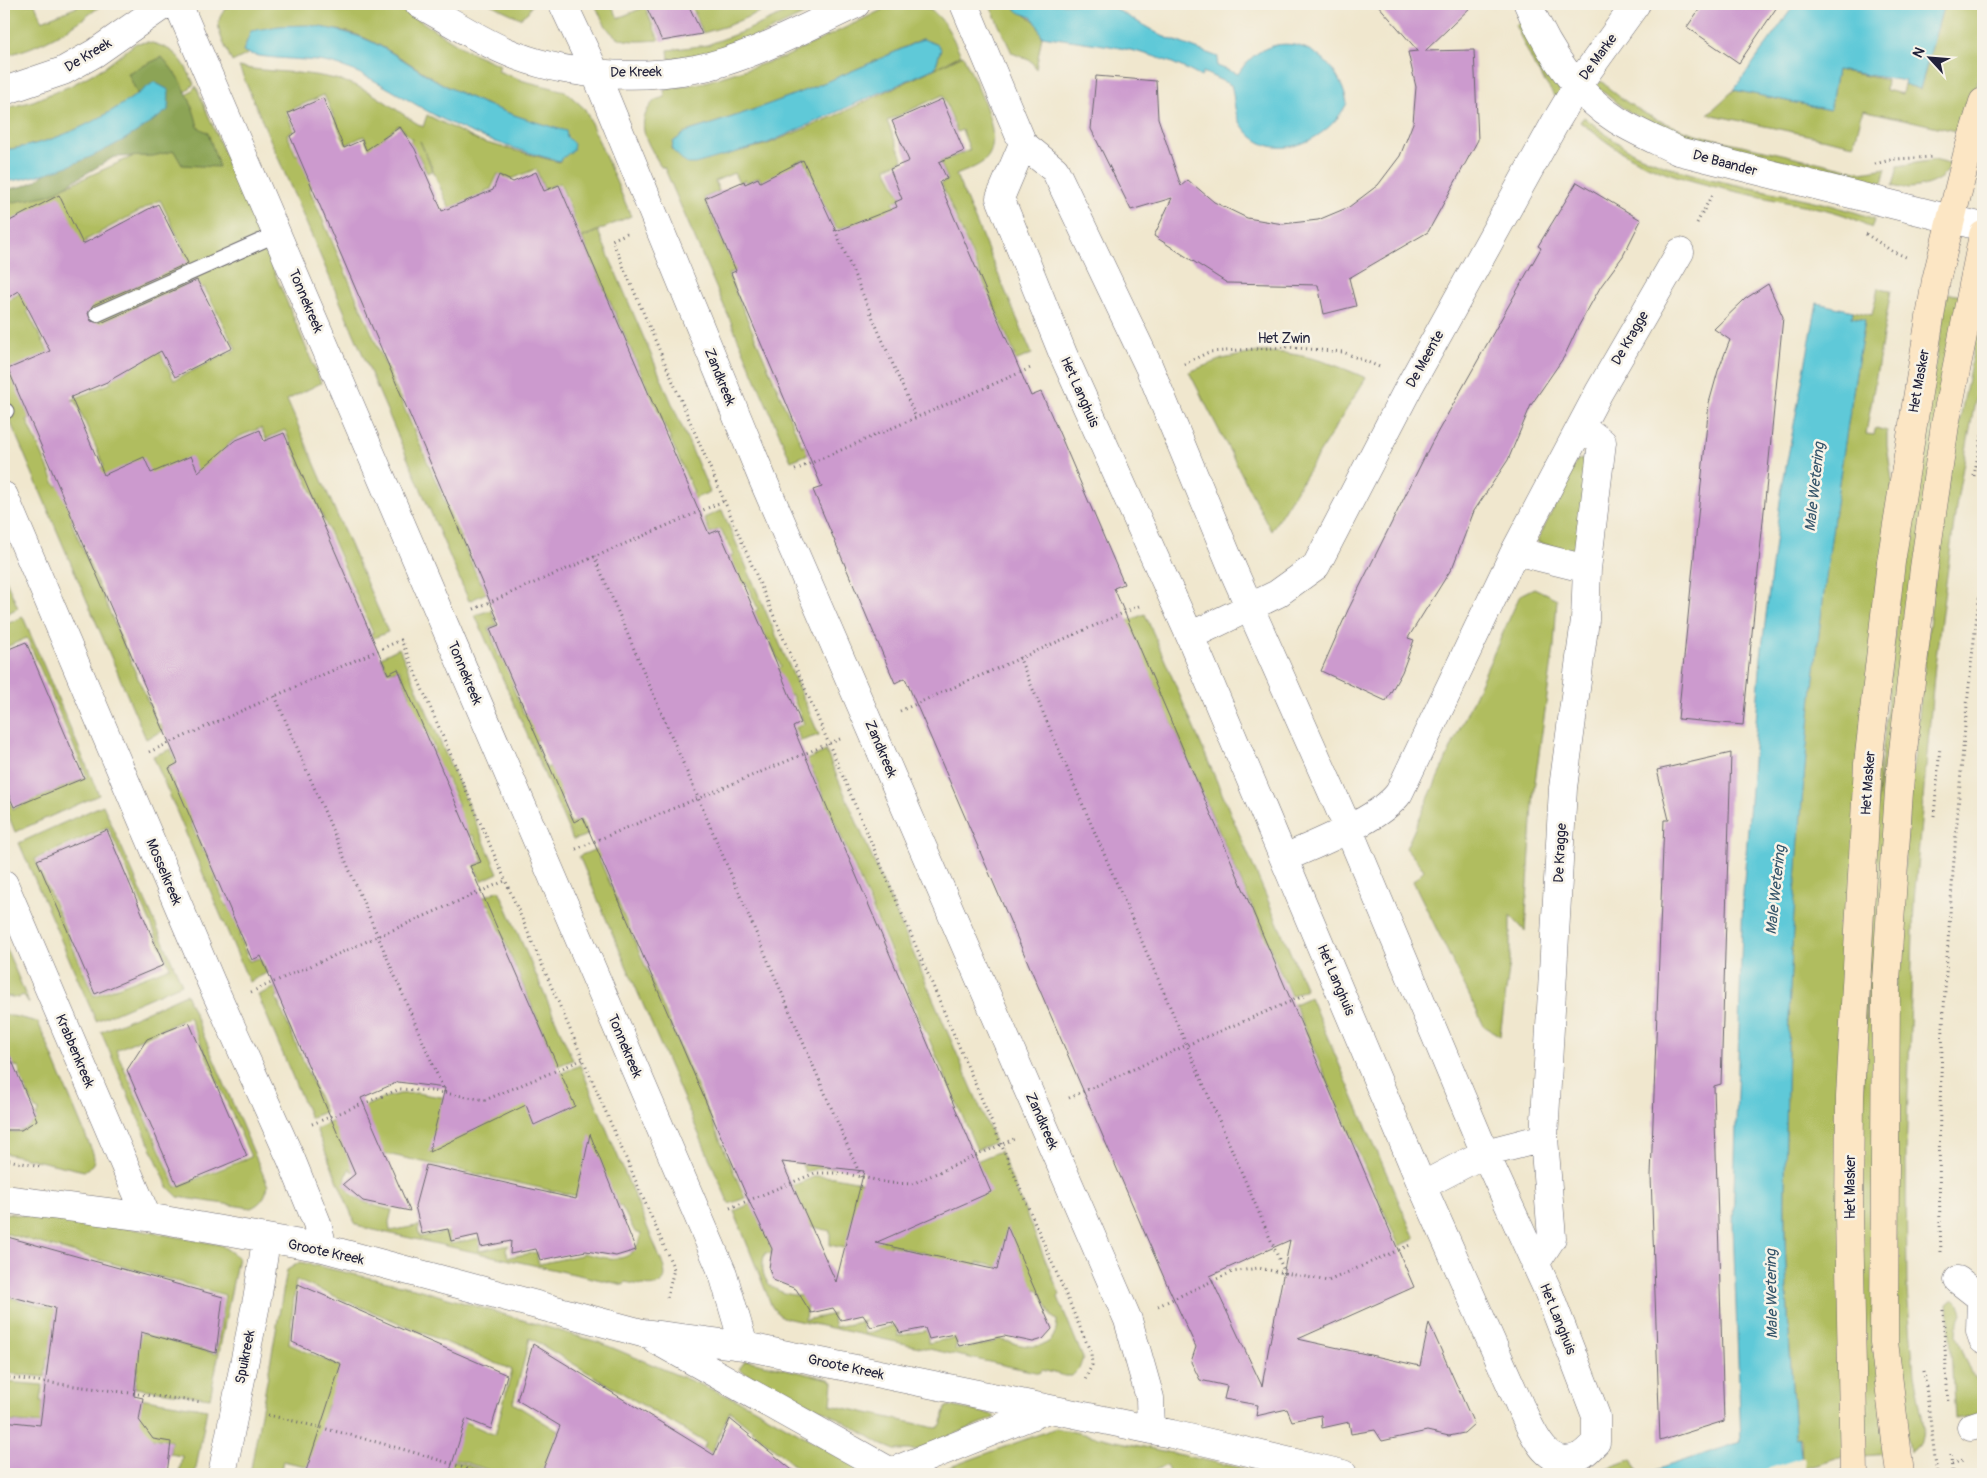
<svg xmlns="http://www.w3.org/2000/svg" width="1987" height="1478" font-family="Pangolin,sans-serif">
	<style>
		.green { fill: #b0bd5f; stroke: #69704d; fill-rule: evenodd }
		.forest { fill: #8ca456; stroke: #576348 }
		.water { fill: #5ec9d8; stroke: #40768a }
		.pier { fill: #f0e7ce }
		.building { fill: #cc9ace; fill-rule: evenodd }
		.lines { fill: none; stroke-linecap: round; stroke-linejoin: round }
		.lane-casing { stroke: #6a676e; stroke-width: 17 }
		.street-casing { stroke: #6a676e; stroke-width: 29 }
		.secondary-casing { stroke: #6a676e; stroke-width: 29 }
		.path { stroke: #6a676e; stroke-width: 3; stroke-dasharray: 1 4; stroke-linecap: butt }
		.lane { stroke: #fff; stroke-width: 15 }
		.street { stroke: #fff; stroke-width: 28 }
		.secondary { stroke: #fce6c4; stroke-width: 28 }
		.labels { text-anchor: middle; dominant-baseline: central; stroke-width: 5; stroke-linejoin: round; paint-order: stroke }
		.street-label { font-size: 14px; fill: #22223b; stroke: #f7f3e8 }
		.water-label { font-size: 15px; font-style: italic; fill: #34546a; stroke: #f7f3e8 }
	</style>
	<rect width="100%" height="100%" fill="#f7f3e8"/>
	<filter id="ink" filterUnits="userSpaceOnUse"><feTurbulence type="fractalNoise" baseFrequency=".02" numOctaves="2"/><feDisplacementMap in="SourceGraphic" scale="10" xChannelSelector="R" yChannelSelector="G"/><feConvolveMatrix kernelMatrix="1 2 1 2 8 2 1 2 1" color-interpolation-filters="sRGB"/></filter>
	<filter id="wash" filterUnits="userSpaceOnUse"><feTurbulence type="fractalNoise" baseFrequency=".0096" numOctaves="4" result="noise"/><feDisplacementMap in="SourceGraphic" scale="20" xChannelSelector="R" yChannelSelector="G"/><feGaussianBlur stdDeviation="1.12" result="paint"/><feColorMatrix in="noise" values="0 0 0 0 0 0 0 0 0 0 0 0 0 0 0 0 0 1.4 0 .05"/><feComposite in="paint" operator="in"/></filter>
	<g filter="url(#wash)">
		<rect width="100%" height="100%" fill="#f0e7ce"/>
		<path class="green" d="M4,4h31l7,17 35,-14 -1,-3h27c-32,25 -59,42 -99,52z
			M232,4h157l19,9 60,38 32,14 -2,6 26,10 41,10 20,18 46,107 -96,42 110,256 49,-21 -112,-255 16,-7 112,261 -88,37 -141,-248 -61,-140 13,29 -6,3 -9,-19 -14,8 -30,-1 -63,26 -2,1 171,395 12,-4 3,10 -26,12 -230,-534c41,7 83,3 122,21 22,10 41,27 62,39l4,-12 52,26 80,21 6,-7 2,-18 -2,-6c-38,-11 -75,-23 -111,-41 -31,-15 -85,-59 -118,-60 -26,-1 -61,6 -88,9l-5,12 5,3 -16,8c-9,-23 -25,-41 0,-58zM324,95l22,50 18,-9 9,21 -70,-5 -7,3 -9,-21 7,-3 -8,-19zM399,125l13,15 -17,11 -11,-14zM536,169l8,20 16,-6 14,34 -4,1 -83,-20 -2,-7 6,-2 7,-15 14,5z
			M490,4h42l-4,8 -8,6z
			M595,4h16l7,14 27,-11 14,33c-41,3 -48,2 -64,-36z
			M691,4h87l-51,22 -24,7z
			M805,4h21l-75,36 -44,14 -38,5 -1,-9 39,-5 40,-15z
			M894,4h12v3c33,-7 44,26 55,48l-26,13 5,-16 -2,-7 -16,-6c-76,37 -154,68 -236,93l-13,10 -1,8 22,13 74,-19 69,-29 126,-60c10,25 47,86 20,107 -8,6 -18,9 -27,13l76,179 -22,9 -3,-6 8,-2 -74,-172 7,-3 -8,-18 30,-12 -8,-20 -5,2 -14,-37 -56,26 16,39 -17,8 15,30 -8,4 76,179 -110,-140 -9,-17 -11,5 -4,-2 -10,-20 -52,22 2,24 -47,21 74,172 6,-2 3,9 -20,8 -127,-294h-3c-13,-25 -29,-42 -6,-67l10,-3 -1,-7 41,-8 80,-25zM804,159l13,28 -9,5 -14,-29zM734,173l5,10 6,-3 1,3 13,-6 17,40 -7,20 -41,18 -24,-57 15,-7 -4,-10z
			M989,4h28l-2,4 21,14 6,14 -6,33 -5,-8 -19,-8z
			M1944,4h39v58l-19,71 -101,-23 -9,35 -146,-31 26,-24 96,20 7,-40 50,10 -1,10 16,4 2,-10 16,5z
			M1522,22l18,40 23,33 -6,5 -22,-33 -20,-42z
			M148,42c29,7 34,16 46,42l-26,26 -14,-28c-44,34 -94,61 -150,68v-41l29,-8 37,-15 35,-19 31,-24z
			M1601,81c47,45 97,55 159,68 34,8 67,15 101,23l25,-4 -4,15 -164,-35 -37,-10 -25,-10 -33,-20 -27,-22z
			M196,86l125,297 -34,17 101,232 -226,95 1,4 -17,8 -142,-332v-104l29,-18 -26,-15 -3,-7v-64l44,-8 23,-7 67,-30 35,-45zM160,200l25,52 -74,37 -25,-49zM204,287l32,62 -62,31 -38,-75 25,-10 6,14zM67,290l-10,78 -30,-57zM97,354l14,29 -47,20zM75,400l29,66 -48,20 -29,-66zM261,428l5,11 19,-9 88,203 -44,20 -105,-201c6,-15 23,-18 37,-24zM111,504l110,194 -63,27 -87,-204z
			M1584,117c17,13 34,28 53,37 75,35 161,36 238,65l-4,9c-28,-18 -60,-21 -91,-27 -51,-11 -103,-20 -150,-44 -18,-10 -34,-23 -50,-35z
			M1934,160l16,4c-3,20 -40,28 -57,22l5,-20z
			M1878,288l13,2 -25,144 8,1 2,-7 11,3v15l6,41 -49,970 -57,17h-35l50,-15 -1,-21h-6c-4,-66 -8,-131 -10,-197 -1,-53 1,-106 2,-158 5,-256 34,-511 78,-763l-14,-3 2,-6 19,4z
			M1947,293l13,3 -65,456 -7,702 -25,2 -5,-277 12,-304 31,-305z
			M1983,301v57l-26,142 -22,165 -21,236 -8,255 1,134 7,83 10,55 -4,16 -11,8 -13,-91 -3,-338 16,-220 33,-291z
			M1258,352c40,-1 72,10 108,26l-95,153 -82,-159 33,-13z
			M1585,459l5,5 -10,90 -43,-12 40,-82z
			M722,510l97,225 -18,6 -6,-13 9,-4 -12,-29 -10,3 -11,-26 10,-5 -12,-28 -11,3 -11,-24 11,-9 -12,-26 -10,5 -13,-28 10,-5 -12,-26 -11,4 -6,-15z
			M4,575l14,33 -14,7v-24l2,-1z
			M1534,588l23,11 -3,48 -20,142 -9,142 -15,-16v47l-10,74 -16,-10 -71,-145 11,-11 -18,-22 114,-253z
			M491,610l6,15 -8,3 10,29 10,-4 11,27 -8,5 12,29 9,-4 12,27 -10,4 11,27 11,-4 12,28 -9,5 10,26 11,-3 7,15 -15,5 -98,-225z
			M1145,614l161,375 -15,7 -164,-375z
			M23,617l76,178 -84,37 -11,-28v-15l9,20 74,-32 -60,-139 -23,10v-23z
			M399,648l99,225 -17,8 -7,-15 9,-5 -10,-26 -11,4 -11,-28 8,-5 -12,-28 -9,3 -12,-26 9,-5 -11,-26 -12,4 -11,-28 9,-5 -11,-26 -11,3 -7,-15z
			M171,749l5,14 -8,6 10,26 10,-4 11,27 -8,5 12,29 9,-4 12,27 -9,4 11,27 10,-3 12,27 -9,5 10,26 11,-3 7,15 -18,9 -96,-226z
			M826,751l169,391 -18,8 -166,-383 -58,25 23,55 -2,3 25,60 14,-6 23,52 -12,5 14,31 12,-4 22,51 -12,4 13,29 -2,2 31,67 12,-4 8,19 11,-4 6,15 -31,13 -43,-6 -3,-7 13,-5 -9,-21 -11,6 -3,-6 14,-7 -30,-70 -14,6 -6,-13 23,-12 -10,-22 -9,4 -6,-16 -15,6 -3,-6 15,-6 -9,-23 -17,6 -7,-17 14,-6 -17,-38 -13,7 -3,-7 17,-6 -8,-18 -16,7 -6,-13 23,-11 -12,-28 -24,10 -4,-10 14,-5 -7,-17 4,-2 -13,-30 10,-8 68,-31 1,-5z
			M103,805l79,179 -86,37 -77,-178zM108,827l62,140 -76,29 -59,-137z
			M672,818h29l3,8 -12,5 8,20 14,-5 4,8 -15,8 28,61 15,-4 2,7 -13,7 10,20 13,-6 2,7 -12,6 8,22 14,-6 6,16 -12,8 16,37 14,-6 7,18 -13,8 16,36 14,-6 8,18 -14,6 22,57 -9,-1 -20,5 -13,-31 -13,3 -9,-22 11,-5 -15,-34 -11,6 -33,-80 11,-4 -14,-32 -12,4 -22,-52 11,-4 -25,-60 -12,5 -12,-29 -48,21 146,340 -16,6 -150,-348z
			M499,890l74,170 -16,6 -68,-162 -56,24 -22,2z
			M4,943l25,60 -6,-8 -5,3 -12,-2 -2,8z
			M283,984l3,8 -10,5 49,115 -15,6 -52,-123z
			M186,994l82,192c-3,11 -6,17 -17,22l-73,-11 -10,-10 -67,-155zM189,1017l62,140 -75,30 -60,-137z
			M1310,997l105,242 -16,7 -105,-242z
			M4,1014l34,8 55,131c3,10 -1,13 -9,18l-80,-18v-22c19,4 28,-4 35,-21l-4,-1 -13,-28 -3,-14 -15,-4z
			M580,1065l83,200c10,29 -22,20 -38,17l-1,3 -264,-58 -5,-4 -39,-94 67,-31 16,-4 18,-1 72,12zM378,1152l243,54 14,26 6,2c-7,34 -34,24 -59,19l-1,2 -42,9 -2,-7 2,-5 -31,5 -2,-8 3,-4 -30,6 1,-13 -30,6 -2,-8 2,-4 -30,5 -2,-8 3,-4 -31,6 -1,-9 3,-12c-18,-4 -60,-13 -42,-42l2,4z
			M1000,1151l60,144 -2,2 25,61 -4,11 -7,7h-7l-23,-6 -2,3 -255,-55 -7,-4 -6,-7 -38,-96 82,-35 18,1 60,11 38,-8zM797,1223l33,8v14l56,12 4,-12 35,8 -5,12 54,11 4,-14 28,7 2,16 31,5 13,27 5,3c0,37 -36,26 -58,19l-7,4 -37,7 3,-13 -30,6v-13l-30,6v-12l-33,10 -4,-12 4,-1 -30,6 -3,-12 2,-1 -29,6 3,-24c-28,0 -53,-10 -43,-43l7,1z
			M4,1213l129,16 88,16 17,12 -28,141 -75,-10 3,-20 -91,-11 -2,20 -41,-4v-77l212,58 9,-59 -221,-62z
			M300,1262l114,26 187,55 148,62 122,69h-67l-74,-63 -28,63h-11l15,-31 -176,-105 -17,65 114,71h-70l-18,-5 -2,5h-36l-90,-29 -59,-34 -25,-6 -5,18 130,37 42,14h-155l-56,-13 -3,13 -16,-4 -1,4h-13l37,-204zM296,1280l216,90 -17,65 -206,-91z
			M1954,1299l4,3 4,11 -4,10 -1,12 16,42 10,5v32l-28,5 -7,-115z
			M746,1360l83,19 4,3 -2,23 105,23 5,-2 5,-19 4,-1 44,9v3l-78,32h-21l-12,-5 -47,-28 -93,-45 -4,-3z
			M4,1382l39,3 -2,17 26,2 42,-11 98,16 -12,65h-16l3,-18 -12,-2 1,-13 -99,-15 -68,-5z
			M1056,1428l213,46h-99l-4,-9 -19,9h-216z
			M1632,1459l7,14 -2,1h-47z"/>
		<path class="forest" d="M162,57c19,21 30,43 36,70l10,6 11,34 -37,-2 -8,-14 -21,5 -39,1 -64,38 -46,9v-14l20,-4 12,-5 59,-50 51,-17 -18,-41z"/>
		<path class="water" d="M1017,4h90l55,32 56,21 -1,9 21,8c35,-55 98,-27 109,29 -19,39 -79,67 -107,19 -7,-11 -5,-25 -9,-37l-28,-13 -2,5c-52,-30 -101,-32 -159,-41 -3,-6 -5,-15 -11,-19 -7,-4 -11,-2 -16,-9z
			M1795,4h149l-24,85 -16,-5 1,-3 -68,-11 -7,40 -96,-20z
			M308,25c25,4 48,8 70,20 26,14 49,32 76,45 36,18 73,30 112,41l1,6 7,7 -1,6 -14,11c-42,-11 -83,-24 -121,-44 -34,-18 -72,-46 -109,-54 -21,-5 -72,-3 -86,-12l8,-20 28,-5z
			M923,39l15,6 3,4 -6,19 -167,75 -73,21h-8l-15,-14 1,-8 13,-10c82,-25 159,-56 237,-93z
			M154,82l15,8 -1,20c-48,37 -104,64 -164,72v-32c56,-7 105,-34 150,-68z
			M1817,303l36,8 -1,6 13,3c-44,254 -73,510 -78,768 -1,51 -3,102 -2,152 2,66 6,132 10,198l4,-1 4,37h-160l98,-32 -8,-217 10,-331 18,-238 20,-163z"/>
		<path class="pier" d="M1804,1457l2,17h-55z"/>
		<g id="blocks">
			<path class="building" d="M645,4h43l14,30 -40,7z
				M1377,4h97l-49,47 49,-1 4,90 -50,92 -79,46 7,28 -32,8 -6,-29 -91,-2 -73,-47 18,-38 -41,12 -40,-81 5,-53 60,5 2,37 23,68 7,-6 26,22 33,16 36,6 35,-4 31,-13 29,-22 22,-29 13,-33 3,-36 -8,-35 10,-1z
				M1703,4h76l-40,59 -52,-36z
				M323,98l21,50 18,-8 4,10 34,-23 15,22 27,62 51,-21 6,-15 14,7 23,-10 8,19 15,-6 150,349 10,-4 49,112 33,81 -8,4 198,465 -116,51 122,27 10,-44 45,103 -9,10 -10,3 -29,-6 -45,10 -5,-12 -25,5 -4,-11 -25,5 -7,-11 -22,5 -8,-12 -22,5 -8,-12 -22,5 -15,-24 -23,-9 -4,-12 3,-19 -25,-52 -164,-380 -9,5 -75,-171 -9,-22 10,-4 -18,-42 -192,-447 7,-4 -9,-19zM782,1162l82,9 -28,111z
				M942,99l22,52 -25,11 8,17 -8,3 92,214 10,-4 17,38 66,154 -10,4 300,699 -116,52 122,27 9,-43 45,101 -10,9 -15,3 -22,-5 -45,10 -7,-11 -24,4 -2,-12 -27,6 -1,-13 -29,6 -5,-12 -31,7 2,-11 -34,-6 3,-13 -27,-6 -9,-18 5,-15 -31,-67 -260,-602 -10,5 -82,-193 9,-3 -91,-214 5,-2 -31,-73 39,-17 1,3 13,-6 2,4 43,-22 33,71 61,-24 -2,-5 7,-3 -12,-30 19,-8 -17,-40zM1290,1240l-22,112 -6,34 -52,-110z
				M1577,182l64,38 -18,36 -22,30 -23,41 -14,30 -33,48 -23,55 -34,51 -21,55 -45,72 6,2 -12,32 -16,29 -65,-30 27,-61 84,-168 109,-194 -3,-2z
				M59,195l24,49 75,-40 30,59 -95,42 -5,8 3,8 10,2 96,-43 35,68 -57,29 -14,-26 -54,31 -36,15 33,78 40,-18 7,16 40,-17 7,16 36,-31 26,-11 4,11 20,-8 104,241 10,-5 43,99 40,94 -11,4 105,240 -41,19 -8,-20 -97,47 16,-64 -47,-6 -37,16 49,113 -47,-10 -20,-17 12,-10 -94,-218 -9,4 -30,-69 -53,-123 9,-5 -170,-394 42,-18 -31,-60 -15,9v-76z
				M1768,284l15,33 -40,408 -65,-6 31,-316 9,-32 12,-31 -16,-11 31,-30z
				M26,642l58,136 -70,29 -10,-23v-133z
				M1731,753l-10,331 -7,2 10,335 -64,20 -9,-265 12,-329 1,-27h5l-12,-50z
				M107,830l57,135 -69,29 -58,-134z
				M189,1022l58,134 -70,29 -50,-115 20,-31z
				M4,1042l33,78 -16,10h-17z
				M590,1134l46,116 -20,6 -30,-5 -46,9 -4,-11 -26,5 1,-13 -30,6 -3,-12 -27,6 -3,-12 -26,5 -7,-28 11,-41 150,34z
				M4,1236l219,61 -7,56 -75,-21 -7,64 9,2 -4,22 14,19 18,3 -4,32h-163v-53l36,4 15,-117 -50,-13z
				M298,1284l209,91 -16,54 -25,-10 -17,55h-144l36,-110 -49,-22z
				M533,1344l181,111 16,-36 67,55h-256l19,-48 -43,-26z"/>
		</g>
	</g>
	<g filter="url(#ink)">
		<use href="#blocks" fill-opacity="0" stroke="#6a676e" stroke-width="1"/>
		<g class="lines">
			<g class="lane-casing">
				<path id="lane" d="M97,314l180,-80
					M4,412l2,-1"/>
			</g>
			<g class="street-casing">
				<path id="street" d="M178,4l545,1270 21,72
					M419,4c28,15 56,34 86,47 57,25 129,29 190,18 52,-9 113,-43 161,-65
					M563,4l32,68 168,408 365,840 22,78 1,32
					M964,4l59,140
					M1528,4c19,45 46,89 89,116 19,12 41,21 61,31l305,76
					M4,91l59,-20 32,-18 70,-49
					M1023,144l32,26 94,197 85,205 114,256 137,325 63,138 48,125v26c-5,5 -12,13 -18,15 -33,14 -47,-29 -58,-51l-98,-220 -232,-550 -127,-282 -63,-156z
					M1582,427l20,15 -15,127
					M4,496l207,486 80,177 26,64 6,25
					M1515,551l84,-159 81,-140
					M1190,636l87,-42 39,-28 93,-179 146,-264 22,-37 59,-82
					M1285,858c32,-15 94,-38 114,-65l116,-242 72,18 -2,51 -22,168 -19,350 8,100 -17,26
					M4,884l143,333
					M1422,1186l63,-33 59,-15
					M4,1199l143,18 176,31 319,85 102,13 428,88 171,40
					M1958,1280l23,18 -1,33 3,9
					M656,1340l235,132 157,-63
					M1971,1427l12,-4
					M222,1474l36,-180 8,-54"/>
			</g>
			<g class="secondary-casing">
				<path id="secondary" d="M1854,1474l-5,-260 1,-117 18,-333 23,-202 45,-282 31,-125 16,-53
					M1900,1474l-16,-132 2,-361 14,-204 24,-209 21,-143 38,-190"/>
			</g>
			<path class="path" d="M1875,164l19,-5 39,-2
				M1697,223l16,-30
				M835,230l81,188
				M627,233l-15,7 479,1113 1,12 -8,17
				M1866,234l26,17 16,7
				M1184,364l25,-12 78,-5 56,5 39,16
				M795,470l238,-103
				M1974,476l9,-47
				M594,556l267,621
				M474,609l252,-109
				M1019,657l266,616
				M275,696l170,397
				M900,711l239,-105
				M149,752l252,-112 273,629 -7,29
				M1934,816l6,-69
				M576,849l264,-110
				M251,992l256,-112
				M1069,1098l118,-53 119,-50
				M312,1124l88,-35 33,2 52,9 99,-41
				M4,1159l36,8
				M730,1208l85,-35h27l48,10 22,1 102,-45
				M1399,1250l13,-6
				M1941,1252c-5,-122 2,-245 11,-366 8,-106 16,-211 31,-315
				M1158,1306l74,-34 26,-4 70,13 68,-30
				M1943,1310l5,94
				M1924,1371l13,103
				M4,1377l198,25
				M268,1415c73,17 144,35 214,59
				M1951,1455l1,19
				M1952,1464l11,-4"/>
			<use href="#lane" class="lane"/>
			<use href="#street" class="street"/>
			<use href="#secondary" class="secondary"/>
		</g>
	</g>
	<g class="labels">
		<g class="street-label">
			<text transform="translate(88 55) rotate(-31)">De Kreek</text>
			<text transform="translate(1598 57) rotate(-54)">De Marke</text>
			<text transform="translate(636 72) rotate(-1)">De Kreek</text>
			<text transform="translate(1725 163) rotate(15)">De Baander</text>
			<text transform="translate(306 301) rotate(67)">Tonnekreek</text>
			<text x="1284" y="338">Het Zwin</text>
			<text transform="translate(1630 338) rotate(-60)">De Kragge</text>
			<text transform="translate(1425 359) rotate(-61)">De Meente</text>
			<text transform="translate(720 377) rotate(68)">Zandkreek</text>
			<text transform="translate(1919 381) rotate(-80)">Het Masker</text>
			<text transform="translate(1080 392) rotate(66)">Het Langhuis</text>
			<text transform="translate(465 673) rotate(67)">Tonnekreek</text>
			<text transform="translate(881 749) rotate(67)">Zandkreek</text>
			<text transform="translate(1868 783) rotate(-86)">Het Masker</text>
			<text transform="translate(1560 853) rotate(-87)">De Kragge</text>
			<text transform="translate(164 872) rotate(67)">Mosselkreek</text>
			<text transform="translate(1336 980) rotate(67)">Het Langhuis</text>
			<text transform="translate(625 1046) rotate(67)">Tonnekreek</text>
			<text transform="translate(75 1051) rotate(67)">Krabbenkreek</text>
			<text transform="translate(1042 1121) rotate(66)">Zandkreek</text>
			<text transform="translate(1850 1187) rotate(-90)">Het Masker</text>
			<text transform="translate(326 1252) rotate(12)">Groote Kreek</text>
			<text transform="translate(1558 1319) rotate(68)">Het Langhuis</text>
			<text transform="translate(245 1357) rotate(-79)">Spuikreek</text>
			<text transform="translate(846 1367) rotate(12)">Groote Kreek</text>
		</g>
		<g class="water-label">
			<text transform="translate(1815 487) rotate(-84)">Male Wetering</text>
			<text transform="translate(1776 890) rotate(-84)">Male Wetering</text>
			<text transform="translate(1772 1294) rotate(-91)">Male Wetering</text>
		</g>
	</g>
	<rect width="1987" height="1478" fill="none" stroke="#f7f3e8" stroke-width="20"/>
	<g transform="translate(1930 58) rotate(296)" stroke="#f7f3e8" stroke-width="4" paint-order="stroke">
	<path d="M0-4L9 19L0 12L-9 19Z" fill="#22223b"/>
	<text y="-8" font-size="14" font-weight="bold" text-anchor="middle" fill="#22223b">N</text>
	</g>
</svg>
